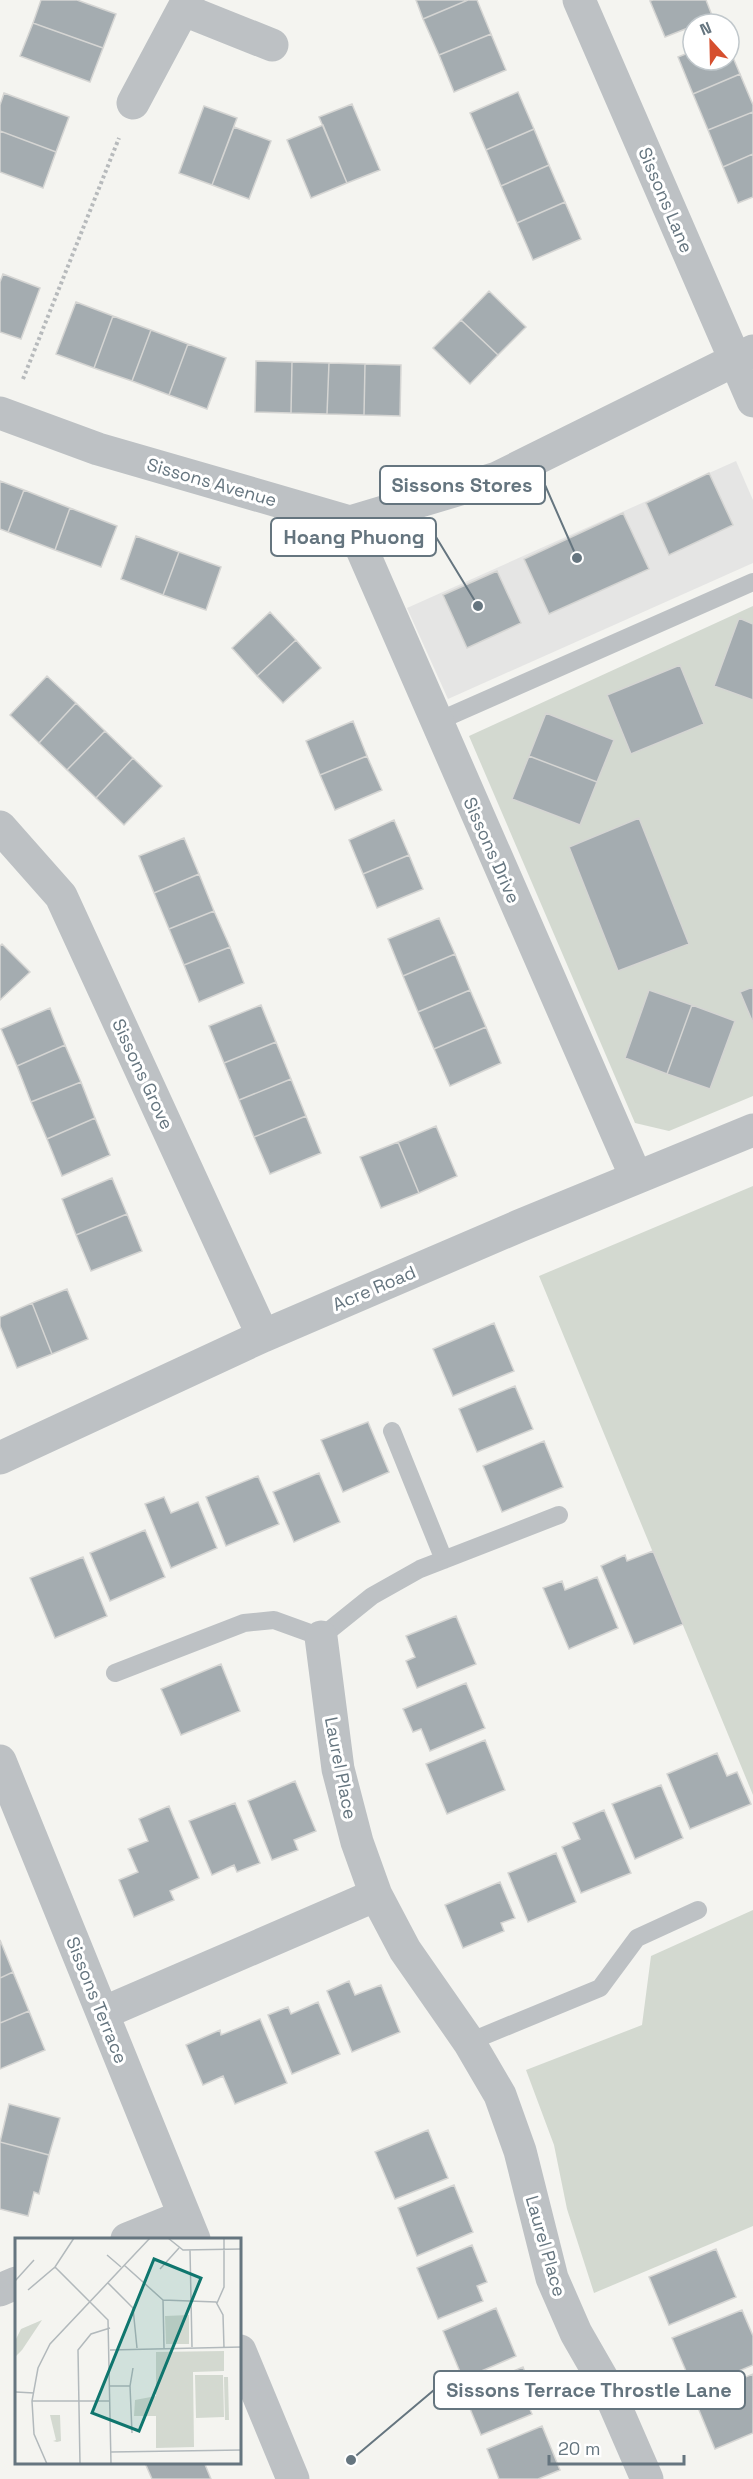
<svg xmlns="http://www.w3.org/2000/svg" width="753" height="2479" font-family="'Space Grotesk',sans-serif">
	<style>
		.built { fill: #e5e5e4 }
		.green { fill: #d3d9d0 }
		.building { fill: #a4acb0; stroke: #d5d5d3; stroke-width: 1.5 }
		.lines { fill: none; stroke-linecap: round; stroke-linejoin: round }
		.path { stroke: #b7babc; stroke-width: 4; stroke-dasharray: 3 3; stroke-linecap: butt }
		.lane { stroke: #bdc1c4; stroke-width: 18 }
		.street { stroke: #bdc1c4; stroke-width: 33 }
		.labels { text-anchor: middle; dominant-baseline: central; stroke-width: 6; stroke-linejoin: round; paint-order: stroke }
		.street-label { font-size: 18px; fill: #65757f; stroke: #fff }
		.inset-road { fill: none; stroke: #b2b9bc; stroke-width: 1.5 }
		.view { fill: #0f766e; fill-opacity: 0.15; stroke: #0f766e; stroke-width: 3 }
		.inset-edge { fill: none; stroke: #65757f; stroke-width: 3 }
		.leader { fill: none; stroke: #65757f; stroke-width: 2 }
		.callout-dot { fill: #65757f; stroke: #fff; stroke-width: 2 }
		.callout { fill: #fff; stroke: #65757f; stroke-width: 2 }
		.callout-label { font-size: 20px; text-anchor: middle; font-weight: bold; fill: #65757f }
	</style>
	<rect width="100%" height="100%" fill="#f4f4f0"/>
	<path class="built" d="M736,461l17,39v63l-305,136 -41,-91z"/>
	<path class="green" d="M753,606v490l-84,35 -34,-8 -166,-387z
		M753,1186v609l-214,-519z
		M753,1910v316l-159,67 -27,-84 -13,-64 -28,-75 116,-45 9,-69z"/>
	<path class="building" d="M41,0h36l39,14 -13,34 -70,-25z
		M416,0h52l-45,19z
		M468,0h9l14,34 -52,21 -16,-36z
		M653,0h53l7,18 -20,6v2l-28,11 -15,-36z
		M33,23l70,25 -13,34 -70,-26z
		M491,34l15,36 -52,22 -15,-37z
		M729,48l11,26 -47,20 -15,-37 15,-6v9h36z
		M740,74l13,31v7l-45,18 -15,-36z
		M518,92l16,37 -48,21 -16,-37z
		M4,93l65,24 -13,35 -56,-21v-26z
		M352,104l28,66 -33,13 -28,-66z
		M204,106l33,12 -25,67 -33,-12z
		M753,112v42l-30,13 -15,-37z
		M323,125l24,58 -36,15 -24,-58z
		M234,127l37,14 -22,58 -37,-14z
		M534,129l15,36 -48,21 -15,-36z
		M0,131l56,21 -13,36 -43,-16z
		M753,154v43l-15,6 -15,-36z
		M549,165l16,37 -48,21 -16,-37z
		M565,202l16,37 -48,21 -16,-37z
		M3,274l37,14 -19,51 -21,-7v-50z
		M489,291l37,36 -28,28 -37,-35z
		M76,302l37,14 -19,52 -38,-14z
		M113,316l38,14 -19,51 -38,-13z
		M461,320l37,35 -28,29 -37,-36z
		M151,330l37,14 -19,51 -37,-14z
		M188,344l38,14 -19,51 -38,-14z
		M256,361l36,1 -1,51 -36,-1z
		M292,362l37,1 -2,51 -36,-1z
		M329,363l36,1 -1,51 -37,-1z
		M365,364l36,1 -1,51 -36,-1z
		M709,473l24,52 -64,30 -23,-52z
		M0,481l24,9 -16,42 -8,-3z
		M24,490l46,18 -15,42 -47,-18z
		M70,508l47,18 -16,41 -46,-17z
		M623,513l26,56 -100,45 -25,-55z
		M136,536l43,16 -16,43 -42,-16z
		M179,552l42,15 -15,43 -43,-15z
		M497,571l24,52 -54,25 -24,-53z
		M270,612l26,28 -39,36 -25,-28z
		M739,618l14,6v76l-39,-14z
		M296,640l25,28 -38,35 -26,-27z
		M680,665l24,59 -73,30 -24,-59z
		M47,676l29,27 -37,40 -29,-28z
		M76,703l29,28 -38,39 -28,-27z
		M546,713l68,27 -17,42 -68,-26z
		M353,721l14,35 -47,19 -14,-34z
		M105,731l28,27 -37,40 -29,-28z
		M367,756l15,34 -47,20 -15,-35z
		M529,756l68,26 -17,43 -68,-26z
		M133,758l29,28 -38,39 -28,-27z
		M639,818l50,126 -71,27 -49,-124z
		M394,820l15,35 -46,19 -14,-34z
		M184,838l15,36 -45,19 -15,-37z
		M409,855l14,34 -46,19 -14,-34z
		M199,874l15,37 -45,18 -15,-36z
		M214,911l16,36 -46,18 -15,-36z
		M439,918l16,36 -52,22 -15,-37z
		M2,944l28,28 -30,28v-54z
		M230,947l14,36 -45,19 -15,-37z
		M455,954l15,36 -52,22 -15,-36z
		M753,987v36l-13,-31z
		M470,990l16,37 -52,22 -16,-37z
		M649,990l43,15 -25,69 -42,-16z
		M261,1005l15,37 -52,21 -15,-37z
		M692,1005l43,16 -25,68 -43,-15z
		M50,1008l15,37 -48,21 -16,-37z
		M486,1027l15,36 -51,23 -16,-37z
		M276,1042l15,37 -52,21 -15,-37z
		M65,1045l16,37 -50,20 -14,-36z
		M291,1079l15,37 -52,21 -15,-37z
		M81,1082l14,36 -48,21 -16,-37z
		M306,1116l15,37 -51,21 -16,-37z
		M95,1118l15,37 -48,21 -15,-37z
		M436,1126l21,50 -38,17 -21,-51z
		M398,1142l21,51 -38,15 -21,-51z
		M112,1178l15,36 -51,21 -14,-36z
		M127,1214l15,37 -51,20 -15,-36z
		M67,1289l21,50 -36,15 -20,-51z
		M32,1303l20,51 -35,14 -17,-42v-9z
		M494,1323l20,48 -61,25 -20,-47z
		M515,1386l18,43 -56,23 -18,-43z
		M368,1422l21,50 -46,20 -22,-52z
		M544,1441l19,46 -61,25 -19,-46z
		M319,1473l21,49 -46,20 -21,-50z
		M258,1476l21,48 -53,22 -20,-49z
		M164,1497l7,16 27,-11 19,46 -46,20 -26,-64z
		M145,1530l20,47 -55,24 -20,-48z
		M653,1551l30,73 -49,20 -33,-78 24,-11 2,6z
		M83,1557l24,59 -52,22 -25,-60z
		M597,1577l21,51 -49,21 -26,-61 19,-7 3,9z
		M456,1616l20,48 -59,24 -11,-27 9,-4 -9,-21z
		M221,1664l19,47 -59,24 -20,-46z
		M466,1683l19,45 -55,23 -9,-22 -8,3 -10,-23z
		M485,1740l20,50 -58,24 -21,-50z
		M717,1753l10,23 10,-4 14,32 -61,25 -23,-55z
		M295,1781l21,50 -22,9 4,10 -26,10 -24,-59z
		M661,1785l22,53 -48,21 -23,-55z
		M235,1803l25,60 -23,9 -3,-7 -22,10 -23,-54z
		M169,1806l30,72 -29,13 4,9 -40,17 -15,-37 19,-8 -10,-23 20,-8 -9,-22z
		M604,1810l27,63 -50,20 -19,-46 18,-8 -7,-16z
		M556,1853l20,49 -48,20 -20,-49z
		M500,1882l15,36 -14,5 3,8 -41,17 -18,-43z
		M0,1940l13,32 -13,6z
		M13,1972l16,39 -29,12v-45z
		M349,1981l6,14 26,-10 19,47 -48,20 -25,-61z
		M318,2002l22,52 -48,20 -24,-59 20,-8 3,7z
		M29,2011l16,39 -45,19v-46z
		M260,2019l27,64 -52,21 -12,-28 -20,9 -17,-40 34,-15 1,5z
		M9,2104l51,14 -11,37 -49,-13z
		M428,2130l20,48 -53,21 -20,-47z
		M0,2142l49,13 -10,39 -5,-2 -6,24 -28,-7z
		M454,2185l19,47 -56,24 -19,-48z
		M472,2245l15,37 -10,4 6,15 -45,18 -21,-51z
		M716,2249l20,48 -67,28 -20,-48z
		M496,2308l20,48 -53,23 -20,-48z
		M742,2310l11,26v29l-59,25 -22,-52z
		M523,2367l8,20 -9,4 10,23 -51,21 -18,-43z
		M753,2374v59l-38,16 -21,-51z
		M542,2426l18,44 -22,9h-39l-12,-30z
		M204,2462l7,17h-59l-7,-16z"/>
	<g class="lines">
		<path class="path" d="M23,379l96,-241"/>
		<path class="lane" d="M436,722l317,-140
			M392,1431l52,129
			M115,1673l129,-50 30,-3 47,17 51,-41 48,-27 139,-54
			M469,2042l131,-54 37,-50 61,-28"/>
		<path class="street" d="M579,0l174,401
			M184,10l88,35
			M133,103l55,-103
			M0,413l98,36 252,73 147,-44 256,-127
			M350,522l286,655
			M0,827l61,69 202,440
			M0,1458l263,-122 256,-110 234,-96
			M0,1761l194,478
			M376,1895l29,55 64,92 31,53 20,56 32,127 24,55 31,54 40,92
			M103,2013l273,-118 -19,-53 -19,-73 -17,-132
			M127,2239l57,-23
			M0,2290l16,-7
			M240,2351l53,128"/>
	</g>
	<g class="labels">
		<g class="street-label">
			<text transform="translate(666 200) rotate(67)">Sissons Lane</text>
			<text transform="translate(212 482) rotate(16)">Sissons Avenue</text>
			<text transform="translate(492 850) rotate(66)">Sissons Drive</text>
			<text transform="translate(143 1074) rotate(65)">Sissons Grove</text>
			<text transform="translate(374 1288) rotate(-23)">Acre Road</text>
			<text transform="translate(341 1768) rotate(79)">Laurel Place</text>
			<text transform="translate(97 2000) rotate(68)">Sissons Terrace</text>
			<text transform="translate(546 2246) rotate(74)">Laurel Place</text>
		</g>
	</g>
	<g transform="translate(15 2238)">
		<rect width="226" height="226" fill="#f4f4f0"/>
		<path d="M174,77v29h-23l-1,-28zM27,82l-20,30 -7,7v-16l6,-12zM209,113v20l-31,1 1,75 -38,1v-32h-22l1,-16 21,-4v-44zM208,137l1,42 -28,1 -1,-43zM209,139h4l1,43h-4zM35,177h10l1,26 -4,1 -4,-1 3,-1z" fill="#d3d9d0"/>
		<path class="inset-road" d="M153,0l15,12 59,-1M175,12l2,97M92,17l14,12M109,27l39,35 53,2 7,13 1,33M40,29l53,53 3,144M145,31l19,-21M0,43l19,-21M93,45l25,25 4,40M13,52l27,-23 19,-29M148,62l1,48M202,65l7,-16v-49M95,112l132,-3M95,148h20l3,-18M115,148l2,47M1,154l18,1M17,163h78M96,214l131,-2M32,226l-13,-30 -2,-33 6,-33 12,-24 100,-106M65,226l-2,-114 13,-16 19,-6"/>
		<path class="view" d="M139,21l47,19 -62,153 -47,-18z"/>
		<rect width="226" height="226" class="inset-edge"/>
	</g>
	<path class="leader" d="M577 558L545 485M478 606L436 537M351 2460L434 2390"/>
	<g class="callout-dot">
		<circle cx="577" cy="558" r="6"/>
		<circle cx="478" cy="606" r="6"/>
		<circle cx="351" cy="2460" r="6"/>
	</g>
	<g class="callout">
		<rect x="380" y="466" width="165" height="38" rx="6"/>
		<rect x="271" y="518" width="165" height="38" rx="6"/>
		<rect x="434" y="2371" width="311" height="38" rx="6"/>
	</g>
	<g class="callout-label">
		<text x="462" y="492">Sissons Stores</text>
		<text x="354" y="544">Hoang Phuong</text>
		<text x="589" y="2397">Sissons Terrace Throstle Lane</text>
	</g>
	<g transform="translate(711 42) rotate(338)"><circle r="28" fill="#ffffff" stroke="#c1c8cc" stroke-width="1.5"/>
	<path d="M0-4.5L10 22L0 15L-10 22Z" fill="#d64f2e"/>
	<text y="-9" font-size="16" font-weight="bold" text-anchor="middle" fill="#65757f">N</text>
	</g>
	<path d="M549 2455v9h135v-9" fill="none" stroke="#65757f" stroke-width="3"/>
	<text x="558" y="2455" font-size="18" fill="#65757f" stroke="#ffffff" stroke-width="4.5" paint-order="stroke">20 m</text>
</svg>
